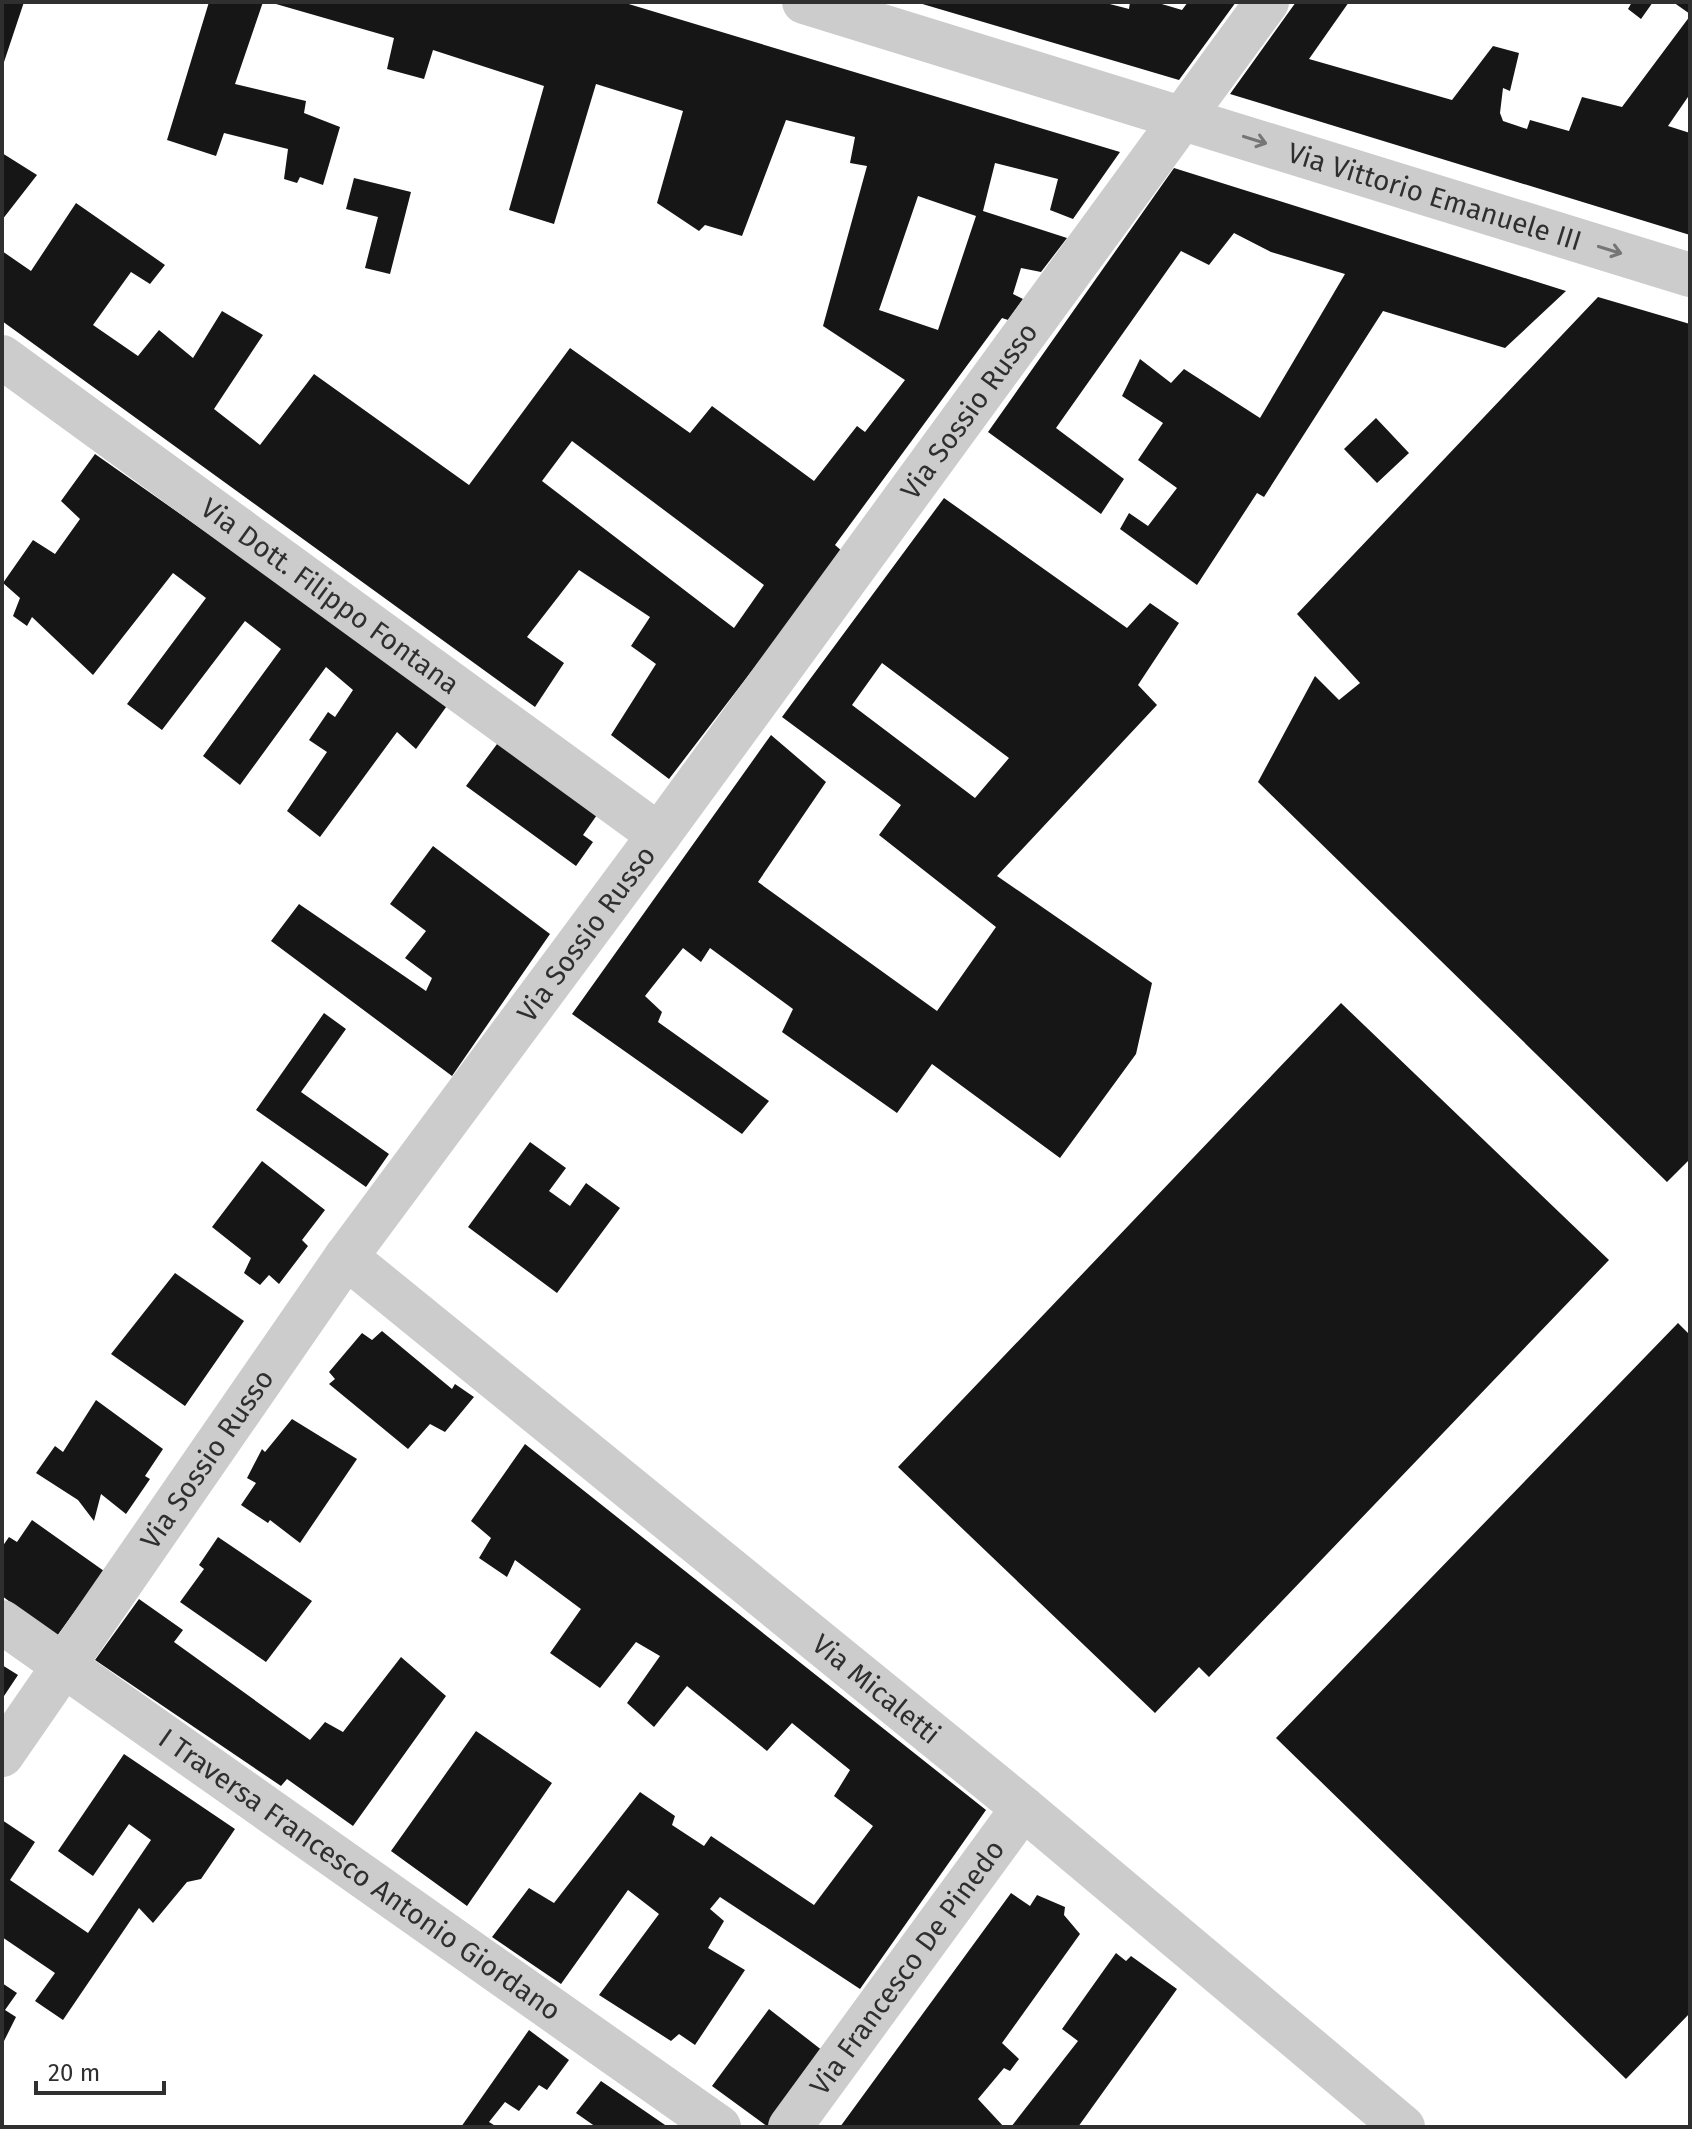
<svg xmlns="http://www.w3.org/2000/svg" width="1692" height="2129" font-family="'Fira Sans',sans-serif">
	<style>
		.building { fill: #161616; fill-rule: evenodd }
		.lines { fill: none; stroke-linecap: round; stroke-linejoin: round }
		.street { stroke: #ccc; stroke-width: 44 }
		.oneway { stroke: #767676 }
		.labels { text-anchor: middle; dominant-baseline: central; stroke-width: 8; stroke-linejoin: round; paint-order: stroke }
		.street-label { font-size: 28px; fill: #2f2f2f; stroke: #fff }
	</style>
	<rect width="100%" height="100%" fill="#fff"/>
	<path class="building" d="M2,2h22l-21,63h-1z
		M209,2h54l-28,82 71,17 -2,12 36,14 -17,58 -23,-8 -3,6 -13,-4 4,-30 -64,-16 -8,23 -49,-16z
		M269,2h353l498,150 -47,67 -23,-9 8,-31 -63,-16 -12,48 84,27 -26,34 -20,-4 -8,26 10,5 -15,21 -6,-2 -167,227 8,7 -174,227 -58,-44 45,-71 -25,-18 19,-29 -71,-47 -52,67 37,26 -29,44 -533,-386v-70l29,20 45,-68 89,62 -15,19 -19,-12 -38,53 45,31 21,-26 34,28 29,-47 41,24 -49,74 46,36 54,-71 155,111 101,-137 120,85 22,-27 102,75 43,-55 8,6 40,-52 -82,-54 44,-160 -17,-3 5,-26 -69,-17 -44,116 -37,-11 -6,6 -42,-28 26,-92 -87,-27 -42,140 -45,-14 35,-124 -111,-36 -9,29 -37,-10 7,-31zM918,196l58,20 -38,114 -59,-20zM572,441l192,144 -30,43 -192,-147z
		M1102,2l27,7 1,-7h25l27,8 6,-8h48l-57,78 -260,-77z
		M1296,2h53l-40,57 143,41 41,-54 26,7 -9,38 -7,-3 -3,25 3,8 24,8 3,-9 39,11 13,-34 40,10 68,-91v78l-22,32 22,7v102l-460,-141z
		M1632,2h21l-12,17 -13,-10z
		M1673,2h17v12z
		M2,153l35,22 -35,45z
		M1174,168l392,123 -61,57 -122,-37 -119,186 -7,-4 -60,92 -77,-56 9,-16 19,13 29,-38 -39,-28 25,-37 -41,-27 18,-37 31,24 13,-14 76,49 85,-144 -74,-22 -37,-19 -25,32 -28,-14 -125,177 68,51 -23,35 -113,-82z
		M354,178l57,14 -21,82 -25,-6 13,-51 -32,-8z
		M1598,297l92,27v835l-23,23 -409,-400 57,-106 24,24 21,-17 -63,-69z
		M1376,418l33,35 -32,30 -33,-34z
		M95,454l354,249 -33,46 -19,-17 -77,105 -33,-26 40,-59 -18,-12 19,-28 7,5 18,-27 -27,-23 -86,118 -37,-29 78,-107 -36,-28 -83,109 -35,-26 79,-106 -33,-25 -80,102 -61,-58 -5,9 -14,-10 7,-18 -17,-15 30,-43 22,14 25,-35 -19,-18z
		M944,498l183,130 23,-25 29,20 -41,62 19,20 -160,171 155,107 -16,71 -76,104 -128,-94 -35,49 -115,-81 11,-23 -83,-61 -9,14 -18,-14 -38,48 17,16 -4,10 111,79 -27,33 -170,-120 199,-279 55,47 -68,100 179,129 59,-84 -117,-92 22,-30 -119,-88zM882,663l127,95 -34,40 -123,-93z
		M500,740l99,72 -16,23 10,7 -17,24 -110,-80z
		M433,846l117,88 -98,142 -181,-135 28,-37 127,87 6,-13 -27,-20 21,-27 -36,-27z
		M1341,1003l268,257 -400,417 -10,-10 -44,46 -257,-246z
		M324,1013l22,16 -45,63 88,62 -23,33 -110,-77z
		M530,1142l36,26 -17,23 21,15 16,-23 34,25 -63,85 -89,-66z
		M262,1161l63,49 -23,30 6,6 -29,38 -10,-9 -9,10 -16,-12 7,-15 -39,-31z
		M175,1273l69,48 -59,85 -74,-52z
		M1678,1323l12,12v678l-64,66 -350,-341z
		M382,1331l70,58 3,-5 19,13 -29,35 -15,-8 -22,25 -79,-65 6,-5 -6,-7 33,-39 10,7z
		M96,1400l67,49 -18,27 5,3 -24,35 -25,-20 -7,27 -16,-21 -42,-27 19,-27 8,6z
		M292,1419l65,40 -57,84 -30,-23 -2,3 -27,-18 15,-22 -9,-5 15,-29 3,3z
		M525,1444l461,366 -126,179 -140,-92 -10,12 14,12 -16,27 37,22 -50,75 -16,-11 -8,7 -72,-46 60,-81 -31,-24 -67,94 -69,-47 37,-49 25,15 86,-111 35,24 -3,9 32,21 7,-10 103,69 59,-79 -39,-30 16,-26 -58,-47 -25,28 -80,-65 -33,41 -27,-24 33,-47 -24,-14 -36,46 -50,-35 31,-44 -66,-49 -8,17 -28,-19 12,-20 -20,-17z
		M32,1520l72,51 -47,65 -55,-40v-49l7,-10 8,5z
		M218,1537l94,64 -46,61 -86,-60 24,-33 -5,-4z
		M139,1599l44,31 -9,12 136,98 15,-18 18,10 58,-75 45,39 -93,130 -66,-47 -6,7 -186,-126z
		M2,1665l16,10 -16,24z
		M476,1731l76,52 -85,123 -76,-55z
		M124,1754l111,75 -34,50 -14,3 -34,41 -14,-15 -76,112 -28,-19 20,-28 -53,-36v-117l33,22 -25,38 78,53 63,-93 -22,-16 -36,52 -35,-25z
		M1011,1893l19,13 7,-11 28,12 -1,8 16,19 -78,109 17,16 -9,12 -6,-3 -26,31 26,28h-164z
		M1116,1953l10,8 5,-5 46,33 -99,138h-67l67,-86 -16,-12z
		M2,1983l15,10 -12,17 11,7 -14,28z
		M769,2009l54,42 -55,76 -56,-41z
		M529,2030l40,30 -22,30 -8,-5 -20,26 -14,-9 -16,20 8,5h-36z
		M601,2081l67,46h-72l-20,-14z"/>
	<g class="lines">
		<g class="street">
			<path id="s1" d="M804,2l886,273"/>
			<path id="s2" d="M2,357l657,478"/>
			<path id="s3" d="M346,1257l677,551 380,319"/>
			<path id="s4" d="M2,1622l717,505"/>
			<path id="s5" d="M2,1755l344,-498 313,-422 608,-833"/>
			<path id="s6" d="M790,2127l233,-319"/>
		</g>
	</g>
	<defs><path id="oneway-shaft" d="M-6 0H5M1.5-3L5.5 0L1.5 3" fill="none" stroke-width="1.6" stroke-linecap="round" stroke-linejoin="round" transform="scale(2)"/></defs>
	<g class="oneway">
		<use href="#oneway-shaft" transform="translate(1255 140) rotate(17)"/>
		<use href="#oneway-shaft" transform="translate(1610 250) rotate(17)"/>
	</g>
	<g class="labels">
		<g class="street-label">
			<text stroke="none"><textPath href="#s1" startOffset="660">Via Vittorio Emanuele III</textPath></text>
			<text stroke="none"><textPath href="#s5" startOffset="1656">Via Sossio Russo</textPath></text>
			<text stroke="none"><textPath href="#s2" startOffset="406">Via Dott. Filippo Fontana</textPath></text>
			<text stroke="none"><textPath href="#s5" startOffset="1008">Via Sossio Russo</textPath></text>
			<text stroke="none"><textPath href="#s5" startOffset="360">Via Sossio Russo</textPath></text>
			<text stroke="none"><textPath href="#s3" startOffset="684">Via Micaletti</textPath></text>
			<text stroke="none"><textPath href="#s4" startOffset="438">I Traversa Francesco Antonio Giordano</textPath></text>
			<text stroke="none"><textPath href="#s6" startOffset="198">Via Francesco De Pinedo</textPath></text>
		</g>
	</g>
	<rect width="1692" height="2129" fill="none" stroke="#2f2f2f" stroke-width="8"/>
	<path d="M36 2081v12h128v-12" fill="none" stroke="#2f2f2f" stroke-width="4"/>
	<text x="48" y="2081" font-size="24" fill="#2f2f2f" stroke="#ffffff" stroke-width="6" paint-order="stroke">20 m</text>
</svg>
